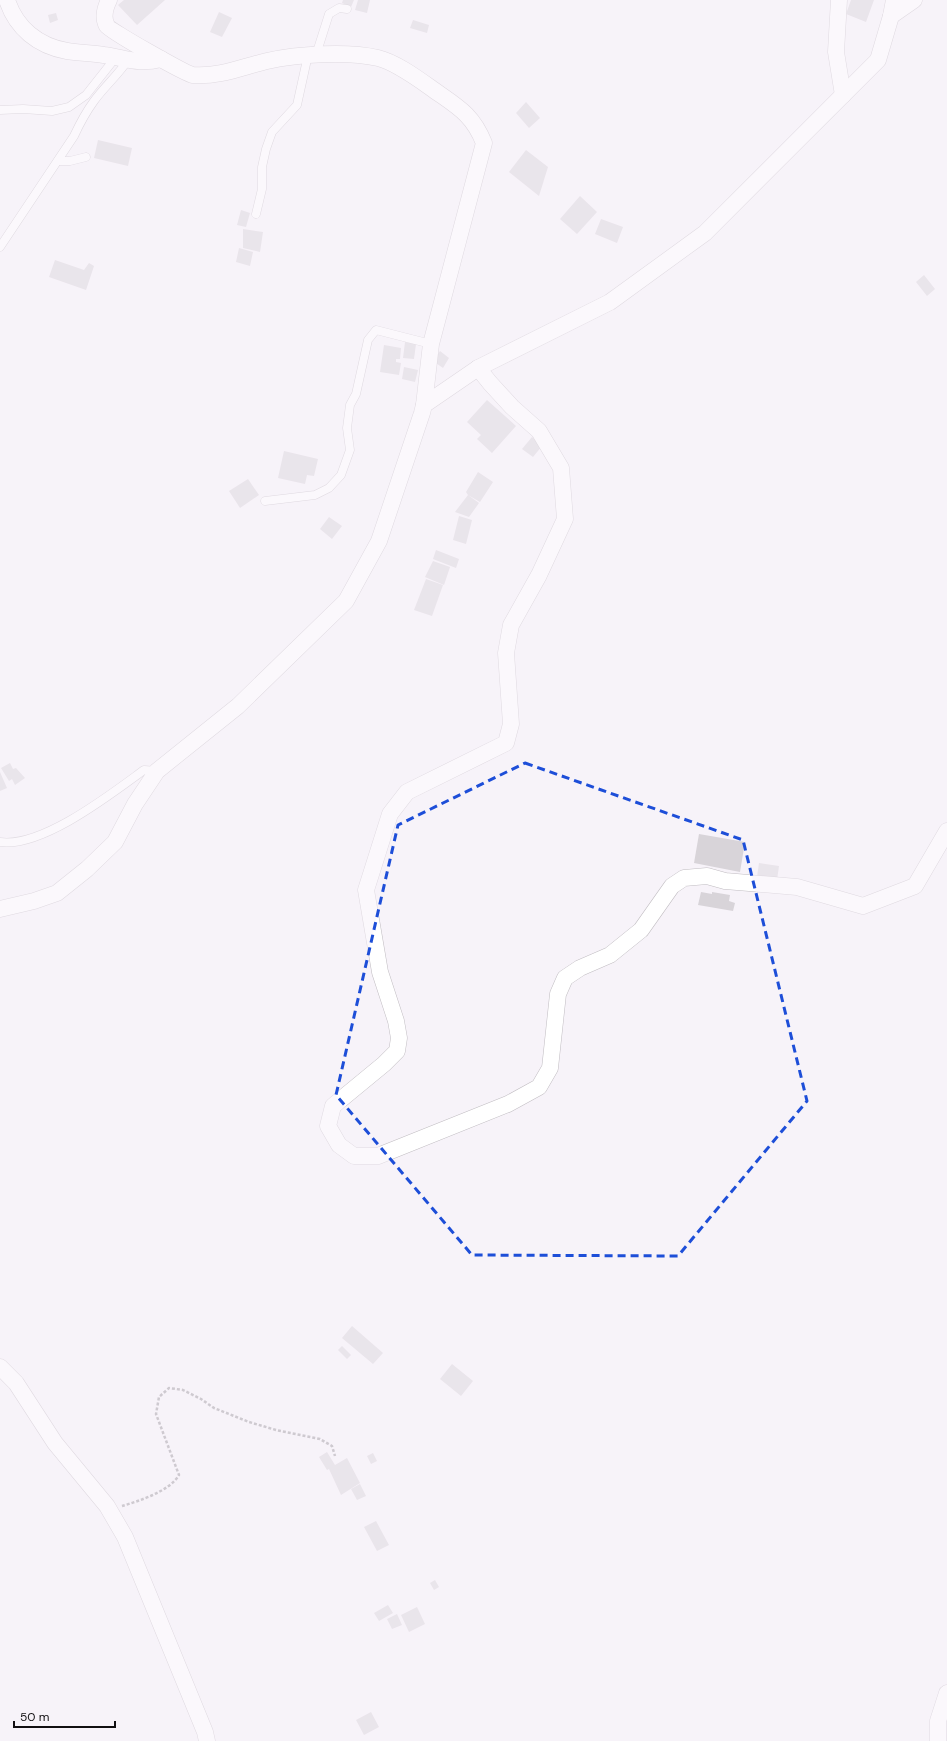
<svg xmlns="http://www.w3.org/2000/svg" width="947" height="1741" viewBox="0 0 947 1741" font-family="'DM Sans',sans-serif">
<style>
.building{fill:#d8d4d9}
.lines{fill:none;stroke-linecap:round;stroke-linejoin:round}
.service-casing{stroke:#c1bdc2;stroke-width:9}
.minor-casing{stroke:#c1bdc2;stroke-width:17}
.path{stroke:#9c999e;stroke-width:2.5;stroke-dasharray:3 2;stroke-linecap:butt}
.service{stroke:#fff;stroke-width:8}
.minor{stroke:#fff;stroke-width:16}
.marked{fill:none;stroke:#1d4ed8;stroke-width:3;stroke-dasharray:8 5;stroke-linejoin:round}
</style>
<rect width="100%" height="100%" fill="#f7f3f9"/>
<g class="building">
<path d="M124,0h41l-28,25 -19,-20z"/>
<path d="M343,0h11l-3,7 -9,-4z"/>
<path d="M358,0h12l-3,13 -12,-3z"/>
<path d="M851,0h23l-8,22 -20,-8z"/>
<path d="M219,12l13,6 -10,19 -12,-5z"/>
<path d="M56,13l2,7 -8,3 -2,-8z"/>
<path d="M413,20l16,5 -2,8 -17,-5z"/>
<path d="M526,102l14,16 -11,10 -13,-15z"/>
<path d="M98,140l34,8 -4,18 -34,-8z"/>
<path d="M526,150l22,17 -9,29 -30,-24z"/>
<path d="M580,196l17,16 -20,22 -17,-15z"/>
<path d="M241,210l9,3 -4,14 -9,-2z"/>
<path d="M601,219l22,8 -6,16 -22,-9z"/>
<path d="M243,229l20,3 -3,20 -17,-4z"/>
<path d="M239,248l14,4 -3,14 -14,-4z"/>
<path d="M55,260l29,10 5,-7 5,3 -8,24 -37,-13z"/>
<path d="M924,275l11,14 -8,7 -11,-14z"/>
<path d="M405,342l11,2 -2,15 -11,-1z"/>
<path d="M384,345l17,3 -1,11h-4v3l5,1 -2,12 -19,-3z"/>
<path d="M440,351l9,7 -6,10 -10,-7z"/>
<path d="M404,367l14,3 -3,12 -13,-3z"/>
<path d="M487,400l29,26 -24,27 -15,-14 4,-4 -14,-13z"/>
<path d="M532,437l10,9 -9,11 -11,-8z"/>
<path d="M284,451l34,8 -4,17 -7,-1 -2,9 -27,-6z"/>
<path d="M478,472l15,10 -13,20 -12,-7 11,8 -10,14 -14,-5 13,-17 -2,-3z"/>
<path d="M248,479l11,16 -19,13 -11,-17z"/>
<path d="M459,516l13,4 -6,24 -13,-4z"/>
<path d="M329,517l13,9 -10,13 -12,-10z"/>
<path d="M436,550l23,9 -3,9 -23,-9z"/>
<path d="M433,561l17,6 -6,18 -19,-8z"/>
<path d="M426,579l17,6 -11,31 -18,-6z"/>
<path d="M10,763l3,6 3,-1 9,10 -10,7 -3,-6 -3,2 -8,-13z"/>
<path d="M0,772l7,16 -7,3z"/>
<path d="M699,834l46,8 -5,30 -46,-9z"/>
<path d="M759,863l20,3 -2,14 -20,-3z"/>
<path d="M701,892l11,2v-2l18,3 -1,6 6,2 -2,8 -35,-6z"/>
<path d="M352,1326l31,27 -10,11 -31,-26z"/>
<path d="M342,1346l9,9 -4,4 -9,-9z"/>
<path d="M452,1364l21,17 -12,15 -21,-17z"/>
<path d="M327,1452l8,13 12,-7 13,25 -19,12 -12,-26 -2,1 -8,-13z"/>
<path d="M373,1453l4,8 -6,3 -4,-8z"/>
<path d="M360,1484l6,12 -9,4 -6,-11z"/>
<path d="M376,1521l13,24 -12,6 -13,-24z"/>
<path d="M435,1580l4,7 -5,3 -4,-7z"/>
<path d="M388,1605l5,8 -14,8 -5,-8z"/>
<path d="M417,1607l8,17 -16,8 -8,-17z"/>
<path d="M397,1614l5,11 -10,4 -5,-10z"/>
<path d="M371,1712l8,15 -15,8 -8,-15z"/>
</g>
<g class="lines">
<defs>
<g id="service">
<path d="M316,55l13,-41 10,-6 8,1"/>
<path d="M0,110l23,-1 29,2 17,-4 17,-12 30,-38"/>
<path d="M58,161h12l16,-4"/>
<path d="M256,214l6,-25v-22l4,-18 6,-17 25,-27 11,-50"/>
<path d="M0,247l74,-111c6,-13 12,-24 20,-35 11,-15 24,-26 34,-41"/>
<path d="M265,501l50,-6 14,-7 12,-13 9,-25 -3,-22 3,-23 6,-11 12,-54 8,-10 55,14"/>
<path d="M0,842c42,6 111,-48 144,-72l13,1"/>
</g>
<g id="minor">
<path d="M7,0c9,28 31,46 60,51 12,2 25,2 37,4 22,3 34,10 57,4"/>
<path d="M109,0c-4,8 -7,17 -2,26 3,5 79,48 86,49 26,2 49,-8 74,-14 31,-7 81,-10 111,-3 17,4 39,20 53,30 25,18 41,25 53,55l-53,201 -7,61"/>
<path d="M839,0l-3,52 7,43"/>
<path d="M891,16l23,-16"/>
<path d="M478,368l12,15 22,24 27,24 22,37 4,51 -26,56 -28,50 -5,28 5,71 -5,19 -99,49 -17,22 -24,76 14,82 16,49 3,17 -2,13 -13,13 -51,42 -5,20 11,19 15,11h24l130,-52 31,-17 11,-19 8,-74 7,-16 15,-10 30,-13 31,-25 31,-44 12,-8 23,-2 18,5 72,6 66,19 52,-20 32,-55"/>
<path d="M0,909l34,-8 23,-8 30,-24 28,-27 20,-38 22,-33 81,-65 108,-105 33,-60 43,-128 2,-8 54,-37 132,-66 95,-69 173,-173 13,-44 3,-16"/>
<path d="M0,1367l16,16 39,60 52,63 18,31 80,195 2,9"/>
<path d="M938,1741v-20l9,-28"/>
</g>
</defs>
<use href="#service" class="service-casing"/>
<use href="#minor" class="minor-casing"/>
<path class="path" d="M122,1506c17,-5 48,-15 57,-31l-23,-61 3,-17 10,-9 14,2 18,9 13,9 35,14 27,8 44,9 12,7 3,10"/>
<use href="#service" class="service"/>
<use href="#minor" class="minor"/>
</g>
<path d="M0 0H947V1741H0ZM525,763l218,77 64,261 -129,155 -206,-1 -136,-160 62,-270z" fill="#f7f3f9" fill-opacity=".55" fill-rule="evenodd"/>
<path class="marked" d="M525,763l218,77 64,261 -129,155 -206,-1 -136,-160 62,-270z"/>
<path d="M14 1721v6h101v-6" fill="none" stroke="#110f11" stroke-width="2"/>
<text x="20" y="1721" font-size="12" fill="#110f11" stroke="#f7f3f9" stroke-width="3" paint-order="stroke">50 m</text>
</svg>
